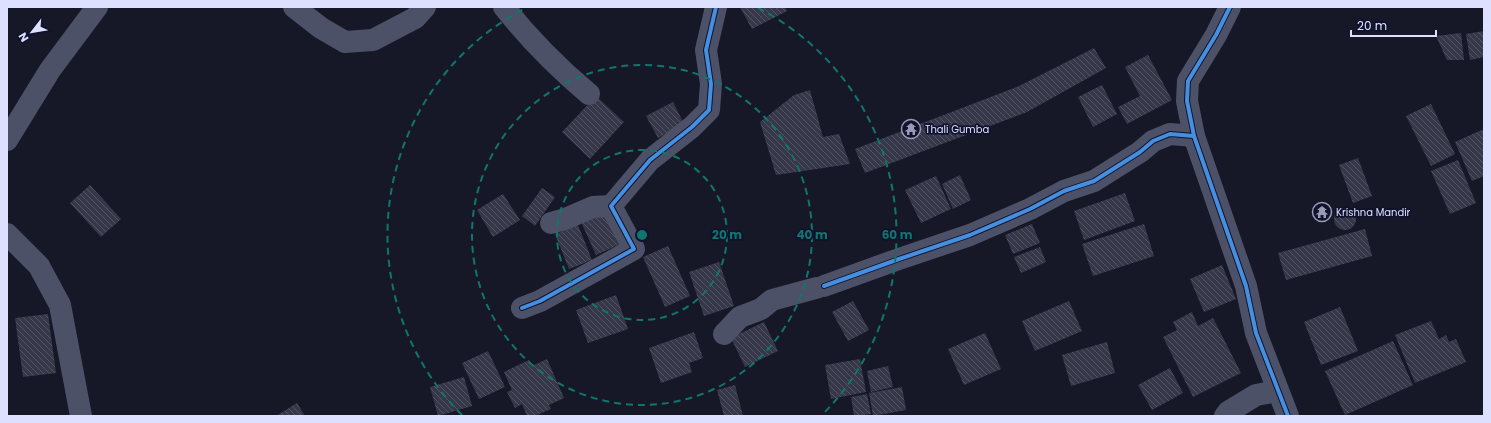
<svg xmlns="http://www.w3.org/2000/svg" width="1491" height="423" viewBox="0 0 1491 423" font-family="Poppins,sans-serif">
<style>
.building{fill:url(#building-back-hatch)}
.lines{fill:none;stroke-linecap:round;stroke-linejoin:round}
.street{stroke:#4c5168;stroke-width:22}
.cycleway-casing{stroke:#10122e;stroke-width:6}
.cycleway{stroke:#468fdf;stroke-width:4}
.ring{fill:none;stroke:#0f766e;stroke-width:2;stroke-dasharray:7 5}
.labels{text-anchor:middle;stroke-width:3.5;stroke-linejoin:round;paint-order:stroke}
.poi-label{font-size:10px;fill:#dde1ff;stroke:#10122e;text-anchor:start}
.centre{fill:#0f766e;stroke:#10122e;stroke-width:2}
.ring-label{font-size:12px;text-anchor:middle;font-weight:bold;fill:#0f766e;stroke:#10122e;stroke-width:3.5;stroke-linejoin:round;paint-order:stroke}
</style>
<defs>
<pattern id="building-back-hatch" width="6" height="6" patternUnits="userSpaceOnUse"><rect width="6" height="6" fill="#363748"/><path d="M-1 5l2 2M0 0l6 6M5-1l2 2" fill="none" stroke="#535463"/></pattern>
</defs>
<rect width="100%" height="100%" fill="#171827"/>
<g class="building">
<path d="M740,7h45l2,4 -35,18z"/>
<path d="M1484,31v26l-14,3 -4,-26z"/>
<path d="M1461,33l3,27h-17l-11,-24z"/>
<path d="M1094,48l12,20 -79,44 -162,61 -10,-24 164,-63z"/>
<path d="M1148,55l24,45 -45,24 -9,-17 22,-11 -15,-29z"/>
<path d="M1102,85l15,29 -24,13 -15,-30z"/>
<path d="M810,90l13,47 16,-3 11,30 -74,11 -16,-53 34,-27z"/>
<path d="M596,96l28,26 -34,37 -28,-27z"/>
<path d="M673,102l11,22 -26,14 -12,-22z"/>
<path d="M1431,104l24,50 -24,12 -25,-50z"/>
<path d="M1484,129v47l-12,5 -17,-39z"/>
<path d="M1358,158l14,38 -19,7 -14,-38z"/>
<path d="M1458,160l18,43 -26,11 -19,-43z"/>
<path d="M960,175l11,25 -18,9 -11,-25z"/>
<path d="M936,176l15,33 -30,14 -16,-33z"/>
<path d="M90,185l31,34 -20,18 -31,-34z"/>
<path d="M542,188l13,9 -20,29 -13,-10z"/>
<path d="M1125,193l10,28 -51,19 -10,-29z"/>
<path d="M503,194l17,26 -27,17 -16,-27z"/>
<circle cx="1345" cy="219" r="11"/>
<path d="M608,210l15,33 -27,12 -15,-33z"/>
<path d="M1032,224l8,19 -27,11 -8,-19z"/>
<path d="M1144,224l10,32 -61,20 -11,-32z"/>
<path d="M578,225l14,35 -23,9 -14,-35z"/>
<path d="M1365,229l7,27 -86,24 -8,-27z"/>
<path d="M668,246l22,50 -25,11 -22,-50z"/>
<path d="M1040,247l6,15 -25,11 -7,-16z"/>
<path d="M719,262l15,44 -30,10 -15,-44z"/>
<path d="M1222,265l14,34 -32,13 -14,-33z"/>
<path d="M616,295l12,34 -40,14 -12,-33z"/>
<path d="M853,301l16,29 -21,11 -16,-29z"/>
<path d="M1069,301l13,30 -47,20 -13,-30z"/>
<path d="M1340,307l18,44 -37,14 -17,-43z"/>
<path d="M1192,312l6,14 15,-8 28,55 -48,24 -30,-60 14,-7 -4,-8z"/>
<path d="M48,314l8,59 -33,4 -8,-59z"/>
<path d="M1431,321l8,18 7,-4 3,7 7,-3 10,23 -51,21 -20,-48z"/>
<path d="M764,322l14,29 -33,16 -14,-29z"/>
<path d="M694,332l9,26 -14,5 3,9 -31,11 -12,-35z"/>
<path d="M985,333l16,36 -37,16 -16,-36z"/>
<path d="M1393,341l20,44 -68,30 -20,-44z"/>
<path d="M1107,342l8,31 -44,13 -9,-31z"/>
<path d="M488,351l17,36 -26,12 -17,-36z"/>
<path d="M547,359l17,39 -15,7 2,4 -16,7h-8l-5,-12 -7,4 -8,-16 5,-2 -8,-18 25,-12 3,6z"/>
<path d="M860,359l6,33 -35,7 -6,-34z"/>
<path d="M888,366l5,21 -22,5 -4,-21z"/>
<path d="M1170,368l13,25 -31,17 -14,-25z"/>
<path d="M464,377l8,29 -34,10 -8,-29z"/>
<path d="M735,385l8,31h-19l-7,-26z"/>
<path d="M902,387l4,23 -33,6 -4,-23z"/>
<path d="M867,394l4,20 -17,2 -3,-19z"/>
<path d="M297,403l8,13h-29z"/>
</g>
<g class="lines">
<g class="street">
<path d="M294,7l27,21 24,14 28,-2 42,-22 10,-11"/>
<path d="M504,7c26,33 53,60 85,87"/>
<path d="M1230,7l-14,28 -28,46 -1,20 7,35 52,150 10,47 32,83"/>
<path d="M7,140l43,-70 47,-63"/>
<path d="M551,223l14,-4 28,-12 18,-1"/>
<path d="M7,234l32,32 21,39 21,111"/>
<path d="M824,286l75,-27 71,-24 60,-26 34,-18 30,-10 46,-29 13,-11 17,-7 24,2"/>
<path d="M522,308l18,-7 94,-52 -23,-43 39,-46 42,-33 17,-17 2,-26 -5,-34 10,-43"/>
<path d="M724,334l16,-17 21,-8 11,-9 44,-12"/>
<path d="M1225,416l3,-4 28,-17 21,-4"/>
</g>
<defs>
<g id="cycleway">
<path d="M1230,7l-14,28 -28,46 -1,20 7,35 52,150 10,47 32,83"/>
<path d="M824,286l75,-27 71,-24 60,-26 34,-18 30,-10 46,-29 13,-11 17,-7 24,2"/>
<path d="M522,308l18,-7 94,-52 -23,-43 39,-46 42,-33 17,-17 2,-26 -5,-34 10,-43"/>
</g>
</defs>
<use href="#cycleway" class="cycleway-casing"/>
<use href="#cycleway" class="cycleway"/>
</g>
<g class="ring">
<circle cx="642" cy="235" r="85"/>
<circle cx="642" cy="235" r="170"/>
<path d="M462 415A255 255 0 0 1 526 8M758 8A255 255 0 0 1 822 415"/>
</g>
<defs>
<symbol id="temple-ring" viewBox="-11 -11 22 22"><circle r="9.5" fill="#10122e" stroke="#989bb3" stroke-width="1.5"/><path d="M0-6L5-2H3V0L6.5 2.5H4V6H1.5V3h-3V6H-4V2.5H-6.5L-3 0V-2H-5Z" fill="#989bb3"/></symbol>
</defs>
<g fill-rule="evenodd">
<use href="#temple-ring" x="900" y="118" width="22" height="22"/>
<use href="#temple-ring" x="1311" y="201" width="22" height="22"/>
</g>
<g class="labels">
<g class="poi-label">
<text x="925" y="133">Thali Gumba</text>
<text x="1336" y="216">Krishna Mandir</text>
</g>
</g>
<circle cx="642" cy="235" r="6" class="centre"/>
<g class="ring-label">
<text x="727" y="239">20 m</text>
<text x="812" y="239">40 m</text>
<text x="897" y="239">60 m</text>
</g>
<rect width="1491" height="423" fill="none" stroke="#dde1ff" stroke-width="16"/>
<g transform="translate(32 32) rotate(239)" stroke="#10122e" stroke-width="3" paint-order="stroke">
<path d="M0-3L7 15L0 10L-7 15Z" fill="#dde1ff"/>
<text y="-6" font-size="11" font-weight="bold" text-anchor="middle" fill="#dde1ff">N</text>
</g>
<path d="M1351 30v6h85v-6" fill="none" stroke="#dde1ff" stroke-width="2"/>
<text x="1357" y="30" font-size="12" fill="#dde1ff" stroke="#10122e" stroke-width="3" paint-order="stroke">20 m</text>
</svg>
